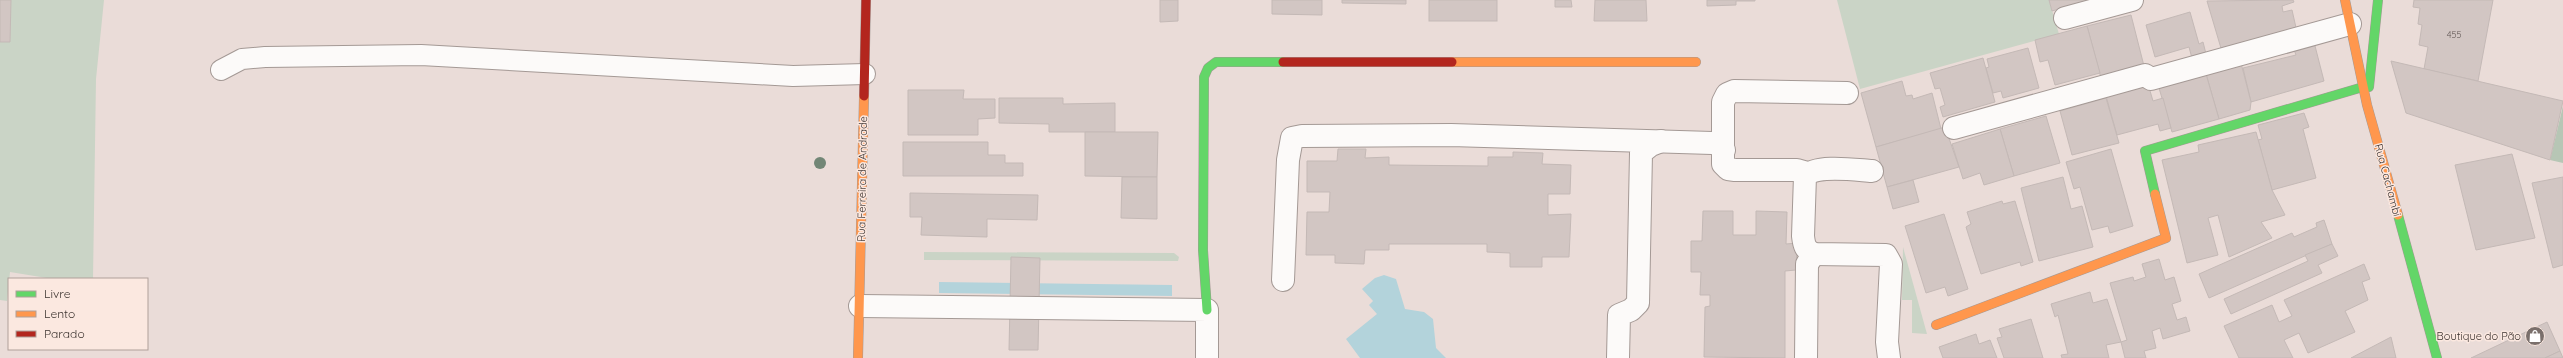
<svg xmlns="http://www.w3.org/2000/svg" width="2563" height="358" viewBox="0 0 2563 358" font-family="Quicksand,sans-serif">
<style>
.green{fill:#cad4c6}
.forest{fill:#b7c6b5}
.water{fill:#b3d3db}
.building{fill:#d2c6c3;stroke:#c4b9b6}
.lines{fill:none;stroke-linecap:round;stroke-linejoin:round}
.lane-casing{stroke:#a49995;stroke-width:22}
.street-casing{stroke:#a49995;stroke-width:24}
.fast-casing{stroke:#a49995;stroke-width:10}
.slow-casing{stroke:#a49995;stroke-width:10}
.jam-casing{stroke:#a49995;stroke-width:10}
.lane{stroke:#fcfaf9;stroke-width:20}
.street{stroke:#fcfaf9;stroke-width:22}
.fast{stroke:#63d668;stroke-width:9}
.slow{stroke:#ff974d;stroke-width:9}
.jam{stroke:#b3261e;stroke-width:9}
.tree{fill:#728676}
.labels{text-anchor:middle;stroke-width:3;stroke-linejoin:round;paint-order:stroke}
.number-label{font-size:9px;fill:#635956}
.street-label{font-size:11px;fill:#3d3430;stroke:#fbe8e0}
.poi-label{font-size:11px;fill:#3d3430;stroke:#fbe8e0;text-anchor:end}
</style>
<rect width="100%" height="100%" fill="#eadcd8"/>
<g class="green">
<path d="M0,0h104l-8,79 -3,200h-40l-43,-7 -3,29 -7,-1z"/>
<path d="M1837,0h212l10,34 -199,55z"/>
<path d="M1903,247l24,87 -15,-1v-33h-10z"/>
<path d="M924,252l250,1 5,4 -1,4 -254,-1z"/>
</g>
<path class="forest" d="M2563,106v57l-13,-3z"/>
<g class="water">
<path d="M1384,275l12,4 9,30 19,3 9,7 3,29 10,10h-86l-14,-19 31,-25 -8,-9 4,-4 -11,-12 13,-11z"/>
<path d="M939,282l233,3v11l-233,-3z"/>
</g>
<g class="building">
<path d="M0,0h11l-1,42h-10z"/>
<path d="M1160,0h18v21l-18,1z"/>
<path d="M1272,0h50v15l-50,-1z"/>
<path d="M1342,0h64v4l-64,-1z"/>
<rect x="1429" y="0" width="68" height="21"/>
<path d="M1555,0h16l1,7h-17z"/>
<path d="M1595,0h51l1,21h-53z"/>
<path d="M1707,0h48v1h-19v4l-29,1z"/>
<path d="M2049,0h41l-38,11z"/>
<path d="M2293,0l1,2 -12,4 1,6 9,-2 5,22 -74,23 -16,-54z"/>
<path d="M2414,0h79l-15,81 -54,-12 4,-22 -9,-2 3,-20 -4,-1 2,-16 -7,-1z"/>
<path d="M2190,12l9,32 4,-2 4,16 -14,4 -4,-15 -34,10 -9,-32z"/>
<path d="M2131,15l13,51 -43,12 -14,-52z"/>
<path d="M2087,26l13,47 -45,12 -7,-25 -8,2 -5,-22z"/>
<path d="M2314,42l10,39 -73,21 -8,-34 53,-13 -3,-8z"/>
<path d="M2028,48l11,40 -36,10 -2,-7 -8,2 -7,-25 3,-1 -2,-8z"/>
<path d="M1983,58l12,44 -52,15 -3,-10 5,-2 -5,-17 -5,1 -5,-16z"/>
<path d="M2391,61l172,40 -13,59 -144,-47z"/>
<path d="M2241,63l10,39 -1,8 -31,9 -13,-45z"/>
<path d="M2206,74l13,45 -47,13 -13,-44z"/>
<path d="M1902,81l4,15 6,-1 1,4 19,-6 9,36 -65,18 -15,-54z"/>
<path d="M2148,84l5,17 10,-3 8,30 -11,3 -2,-7 -41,11 -11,-39z"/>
<path d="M908,90h56l-1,9h32v19l-17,1v16h-70z"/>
<path d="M999,98h64v6l52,-1v29h-66v-8l-50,-1z"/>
<path d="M2106,98l13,45 -47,12 -12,-44z"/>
<path d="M2304,113l5,14 -6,2 13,49 -44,12 -14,-50 4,-1 -4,-14z"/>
<path d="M2046,116l14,47 -46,13 -14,-47z"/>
<path d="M1945,127l14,40 -72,20 -11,-40z"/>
<path d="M2000,129l14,47 -30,9 -4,-12 -17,6 -11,-35z"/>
<path d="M1085,132h73l-1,45 -72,-1z"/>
<path d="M2256,132l16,58 13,25 -24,7 11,16 -43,19 -11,-42 -10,3 10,37 -31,8 -25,-103 37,-8 -1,-7z"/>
<path d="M903,142h85v13h17v8h18v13h-120z"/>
<path d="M1338,149h28l-1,9 24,-1v8l99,1v-9h25v-5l30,1 -1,11 29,1 -1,29h-22v21l23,-1 -2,43h-27v10h-32v-14l-23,-1v-8h-98v6h-24l-1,14 -29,-1v-8h-29l1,-43h22l1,-20h-23v-31h30z"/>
<path d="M2111,149l22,77 -23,7 -2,-7 -16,4 -12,-43 -6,2 -8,-27z"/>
<path d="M2512,154l23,84 -59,12 -21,-85z"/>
<path d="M1122,177h35v42l-36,-1z"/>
<path d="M2063,177l8,32 11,-3 11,41 -54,14 -18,-73z"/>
<path d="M2563,177v88l-10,3 -21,-85z"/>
<path d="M1913,180l6,22 -26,7 -6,-22z"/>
<path d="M910,193l128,2 -1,25 -50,-1v18l-66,-2 1,-18h-12z"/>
<path d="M2002,201l1,3 12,-3 18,61 -12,4 -1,-4 -39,12 -15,-47 5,-3 -4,-12z"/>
<path d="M1703,211h30v24h23v-24l31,1 -1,32 11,-1 -1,27 -11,1v87l-81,-1 1,-50 5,-1v-11h-10l1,-23h-10v-31h11z"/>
<path d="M1944,214l24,75 -20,7 -3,-9 -19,6 -21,-67z"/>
<path d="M2324,220l8,24 -123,54 -10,-24 93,-41 2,4 23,-10 -1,-4z"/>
<path d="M2332,244l6,12 -20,9 4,8 -91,41 -7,-15 84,-38 -3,-6z"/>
<path d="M1011,257l29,1 -2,92h-29z"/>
<path d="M2159,259l6,21 9,-3 7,24 -9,3 5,16 9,-3 4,14 -27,8 -3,-11 -8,3 4,17 -12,3 2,7h-21l-4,-16 6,-2 -17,-57 23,-6 1,4 12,-4 -4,-13z"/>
<path d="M2364,264l6,15 -8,3 6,18 -23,11 10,21 -47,21 -9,-20 -15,7 9,18h-54l-15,-32 48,-21 7,17 13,-6 -8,-16z"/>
<path d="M2090,292l3,11 14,-4 14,43 -15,3 3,13h-47l-1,-3 7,-1 -10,-39 -3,2 -4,-13z"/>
<path d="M2031,319l12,39h-39l-7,-20 5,-1 -3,-8z"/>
<path d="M2547,322l13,29 -15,7h-74z"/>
<path d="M1976,334l3,10 11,-4 7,18h-54l-4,-11z"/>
<path d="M2391,337l5,21h-45z"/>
<path d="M2560,351l3,7h-18z"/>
</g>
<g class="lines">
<defs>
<path id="lane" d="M221,70l21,-11 23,-2 156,-2 372,21 72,-2"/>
<g id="street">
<path d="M2065,18l67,-18"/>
<path d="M1954,128l191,-53 6,4 199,-55"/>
<path d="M1872,171c-16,-1 -55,-7 -67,5l-2,60c1,9 2,14 11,18l72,1 5,9 -4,78 2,16"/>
<path d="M1805,176l-1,-4 -7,-2h-62l-7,-1 -5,-5v-62l4,-8 7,-3 113,2"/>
<path d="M1283,280l5,-120 4,-22 10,-2 149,-1 261,8 9,1 3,6"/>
<path d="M860,306l347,4v48"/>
<path d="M1618,358l1,-43 12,-5 7,-7 3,-150 10,-8 10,-4"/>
<path d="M1806,358l1,-94 7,-10"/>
</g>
<g id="fast">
<path d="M2369,87l9,-87"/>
<path d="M2155,194l-10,-43 218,-64"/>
<path d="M2398,215l39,143"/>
<path d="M1207,310l-4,-60 1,-173 4,-9 8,-6h67"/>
</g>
<g id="slow">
<path d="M2345,0l22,105 31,110"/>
<path d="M1452,62h244"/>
<path d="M1936,325l230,-87 -11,-44"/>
<path d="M858,358l6,-262"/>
</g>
<g id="jam">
<path d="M1283,62h169"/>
<path d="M864,96l2,-96"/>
</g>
</defs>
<use href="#lane" class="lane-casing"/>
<use href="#street" class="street-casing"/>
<use href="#fast" class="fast-casing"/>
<use href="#slow" class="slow-casing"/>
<use href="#jam" class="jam-casing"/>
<use href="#lane" class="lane"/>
<use href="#street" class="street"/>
<use href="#fast" class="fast"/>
<use href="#slow" class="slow"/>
<use href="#jam" class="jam"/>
</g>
<circle class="tree" cx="820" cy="163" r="6"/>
<defs>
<symbol id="shop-disc" viewBox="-11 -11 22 22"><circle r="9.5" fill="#7a6f6b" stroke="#fbe8e0"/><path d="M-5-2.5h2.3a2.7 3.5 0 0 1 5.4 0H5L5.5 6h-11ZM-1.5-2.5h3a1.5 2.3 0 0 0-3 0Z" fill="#fff"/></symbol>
</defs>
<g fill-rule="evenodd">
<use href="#shop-disc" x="2524" y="325" width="22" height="22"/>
</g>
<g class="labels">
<g class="number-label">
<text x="2454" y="38">455</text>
</g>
<g class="street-label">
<text transform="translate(862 179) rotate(-89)" y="4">Rua Ferreira de Andrade</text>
<text transform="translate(2388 180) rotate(75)" y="4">Rua Cachambi</text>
</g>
<g class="poi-label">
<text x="2521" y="340">Boutique do Pão</text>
</g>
</g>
<rect x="8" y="278" width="140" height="72" fill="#fbe8e0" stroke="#afa09a"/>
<rect x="16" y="291" width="20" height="6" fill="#63d668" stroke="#afa09a"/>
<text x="44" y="298" font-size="12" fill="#3d3430">Livre</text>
<rect x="16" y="311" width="20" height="6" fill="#ff974d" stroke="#afa09a"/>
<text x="44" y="318" font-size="12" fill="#3d3430">Lento</text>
<rect x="16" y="331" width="20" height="6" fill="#b3261e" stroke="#afa09a"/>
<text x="44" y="338" font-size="12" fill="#3d3430">Parado</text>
</svg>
